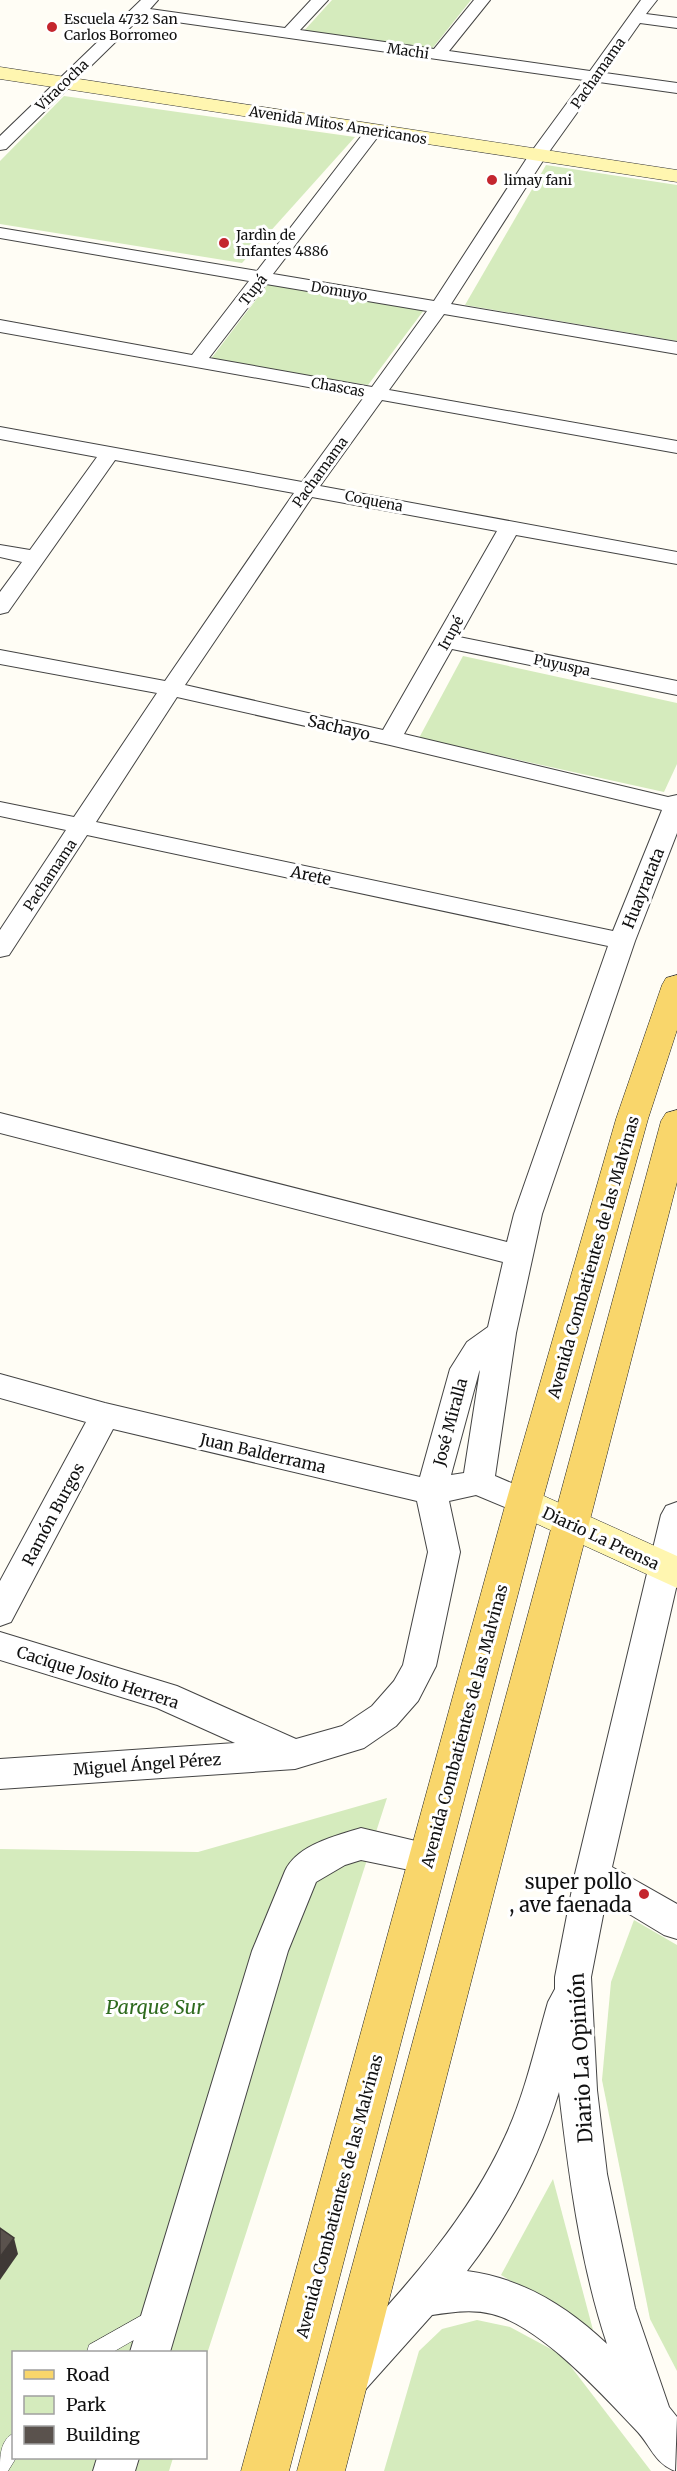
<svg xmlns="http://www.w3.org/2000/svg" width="677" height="2471" viewBox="0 0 677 2471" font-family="Merriweather,serif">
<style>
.green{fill:#d5ebbd}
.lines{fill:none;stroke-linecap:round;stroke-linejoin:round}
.lane-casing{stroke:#444;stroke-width:1}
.street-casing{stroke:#444;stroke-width:2}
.secondary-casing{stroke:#333;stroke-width:1}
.primary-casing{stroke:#222;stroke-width:1}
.lane{fill:#fff;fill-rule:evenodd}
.street{fill:#fff;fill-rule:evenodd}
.secondary{fill:#fff6b0;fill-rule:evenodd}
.primary{fill:#f9d66b;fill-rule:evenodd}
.shaded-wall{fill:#3f3936}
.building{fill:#5a524d;stroke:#3f3936;stroke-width:1.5}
.poi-dot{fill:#c4262e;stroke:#fff;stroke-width:2}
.labels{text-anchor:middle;stroke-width:6;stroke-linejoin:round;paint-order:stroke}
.far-poi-label{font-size:14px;fill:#111;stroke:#fff;text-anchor:start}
.far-street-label{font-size:14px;fill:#111;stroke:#fff}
.street-label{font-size:16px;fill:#111;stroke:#fff}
.near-poi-label{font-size:20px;fill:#111;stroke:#fff;text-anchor:end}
.near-park-label{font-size:20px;font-style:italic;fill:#2f6b1f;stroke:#fff}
.near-street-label{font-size:20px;fill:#111;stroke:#fff}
</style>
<rect width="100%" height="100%" fill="#fffdf5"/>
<g class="green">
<path d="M332,0h139l-40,50 -129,-17z"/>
<path d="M64,96l291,41 -113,126 -242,-39v-63z"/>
<path d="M546,165l131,20v156l-212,-36z"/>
<path d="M268,284l156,26 -56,75 -158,-25z"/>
<path d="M463,656l214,47v61l-13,28 -245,-54z"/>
<path d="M387,1798l-181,559v-5h-192v106h159l-4,13h-169v-622l198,3z"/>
<path d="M634,1920l43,25v426l-27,-52 -48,-239 9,-98z"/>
<path d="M553,2179l40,151 -92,-55z"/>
<path d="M477,2320l33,7 52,28 89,116h-267l35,-120 23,-22z"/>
</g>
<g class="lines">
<defs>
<g id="lane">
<path d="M153,2309l7,2 2,7 -2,7 -47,27h-26l2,-7z"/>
<path d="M14,2433v25h2l-8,13h-8c0,-15 0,-31 14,-38z"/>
</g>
<g id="street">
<path d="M141,0h17l-8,9 135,19 26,-28h17l-28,30 134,19 40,-49h16l-41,51 141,20 51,-71h16l-11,14 31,4v10l-37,-5 -35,50 72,10v10l-78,-11 -53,74 -95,148 226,38v12l-233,-40 -55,76 288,51v12l-295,-53 -62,86 357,66v12l-161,-29 -57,102 218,44v14l-225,-46 -48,85 264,63 9,-2v38l-42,108 -93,273 -26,119 -21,143 40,17 5,9 -5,9 -11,4 -48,-20 -27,6 11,51 -24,114 -18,35 -22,25 -32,22 -69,21 -295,20v-30l235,-16 -78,-35 -157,-48v-28l177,54 119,53 46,-13 30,-20 22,-25 9,-16 25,-113 -11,-51 -304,-72 -102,193 -11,4v-45l86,-159 -86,-24v-24l105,29 315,74 30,-108 17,-27 21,-15 15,-65 -503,-129v-20l507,129 7,-28 94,-268 -521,-111 -78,120 -9,2v-27l66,-100 -66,-14v-14l74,15 83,-124 -157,-29v-14l165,31 129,-188 -179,-33 -107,152 -8,2v-22l22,-30 -22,-5v-12l30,5 67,-93 -97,-18v-12l302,55 62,-85 -364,-65v-12l192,35 57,-74 -249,-43v-10l257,43 112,-145 6,-1 8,5 -110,144 161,27 95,-146 55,-75 -443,-63 -135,132 -6,1v-14zM266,284l161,27 -55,76 -163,-29zM312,497l185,34 -114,199 -198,-45zM177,697l213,48 272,65 -49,121 -517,-109zM480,1370l-16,103 -13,2 28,-103z"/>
<path d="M677,1502v82l-65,283 65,37v35l-13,-4 -58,-35 -15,77 6,113 10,84 28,134 34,99 8,10 -2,54c-22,-9 -24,-26 -40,-42 -34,-36 -95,-103 -143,-115 -20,-5 -39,-2 -60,1l-68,76 -14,6 -14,-6 -6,-14 6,-14c63,-69 130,-140 169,-226 20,-43 30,-90 43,-135l7,-13v-12l20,-103 86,-359 5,-9zM559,2092c10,84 21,171 48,252 -39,-37 -85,-66 -140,-73 42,-54 72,-114 92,-179z"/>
<path d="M361,1828l80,19 6,11 -6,11 -12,5 -68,-14 -16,5 -29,17 -28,69 -118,401h-40l122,-401 33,-80c12,-26 50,-35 76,-43z"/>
<path d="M97,2458h42l-4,13h-42z"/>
</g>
<g id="secondary">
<path d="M0,67l677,103v12l-677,-103z"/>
<path d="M524,1487l153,69v32l-166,-76 -5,-10 5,-10z"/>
</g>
<g id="primary">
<path d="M677,975v55l-29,89 -106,383 -253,969h-48l265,-969 110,-383 46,-134 4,-7z"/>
<path d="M677,1110v72l-332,1289h-48l364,-1350 5,-8z"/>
</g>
</defs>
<use href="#lane" class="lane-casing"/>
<use href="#street" class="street-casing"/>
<use href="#secondary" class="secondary-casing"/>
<use href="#primary" class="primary-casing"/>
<use href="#lane" class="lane"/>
<use href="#street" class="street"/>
<use href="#secondary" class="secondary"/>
<use href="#primary" class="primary"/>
</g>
<path class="shaded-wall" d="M14,2238l4,16 -18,26v-23z"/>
<path class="building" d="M0,2228l14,10 -14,19z"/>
<g class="poi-dot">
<circle cx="52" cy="27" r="6"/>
<circle cx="492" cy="180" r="6"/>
<circle cx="224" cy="243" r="6"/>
<circle cx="644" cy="1894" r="6"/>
</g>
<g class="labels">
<g class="far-poi-label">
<text x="64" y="24">Escuela 4732 San<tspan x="64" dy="16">Carlos Borromeo</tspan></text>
<text x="504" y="185">limay fani</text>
<text x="236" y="240">Jardìn de<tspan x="236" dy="16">Infantes 4886</tspan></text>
</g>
<g class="far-street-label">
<text transform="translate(408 51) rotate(8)" y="5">Machi</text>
<text transform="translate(598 73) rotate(-55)" y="5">Pachamama</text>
<text transform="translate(62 85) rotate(-44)" y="5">Viracocha</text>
<text transform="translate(338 125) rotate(9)" y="5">Avenida Mitos Americanos</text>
<text transform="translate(253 290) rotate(-52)" y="5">Tupá</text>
<text transform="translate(339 291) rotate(10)" y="5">Domuyo</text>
<text transform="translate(338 387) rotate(10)" y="5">Chascas</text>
<text transform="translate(320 472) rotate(-54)" y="5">Pachamama</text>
<text transform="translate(374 501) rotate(11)" y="5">Coquena</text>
<text transform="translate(451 633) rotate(-61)" y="5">Irupé</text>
<text transform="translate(562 665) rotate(12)" y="5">Puyuspa</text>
<text transform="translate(50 875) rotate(-56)" y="5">Pachamama</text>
</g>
<g class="street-label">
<text transform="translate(339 727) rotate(13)" y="6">Sachayo</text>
<text transform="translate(311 875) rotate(12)" y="6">Arete</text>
<text transform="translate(643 888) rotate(-68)" y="6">Huayratata</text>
<text transform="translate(593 1257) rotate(-74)" y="6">Avenida Combatientes de las Malvinas</text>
<text transform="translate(450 1422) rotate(-75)" y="6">José Miralla</text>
<text transform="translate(263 1453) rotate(13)" y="6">Juan Balderrama</text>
<text transform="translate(53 1514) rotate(-62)" y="6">Ramón Burgos</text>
<text transform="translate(601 1538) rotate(25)" y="6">Diario La Prensa</text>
<text transform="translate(98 1677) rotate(18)" y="6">Cacique Josito Herrera</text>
<text transform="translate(464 1726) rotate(-75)" y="6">Avenida Combatientes de las Malvinas</text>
<text transform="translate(147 1764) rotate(-4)" y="6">Miguel Ángel Pérez</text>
<text transform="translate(339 2196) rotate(-75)" y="6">Avenida Combatientes de las Malvinas</text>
</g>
<g class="near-poi-label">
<text x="632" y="1889">super pollo<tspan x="632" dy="23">, ave faenada</tspan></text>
</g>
<g class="near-park-label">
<text x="155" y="2014">Parque Sur</text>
</g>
<g class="near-street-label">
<text transform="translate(581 2058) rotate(-93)" y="7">Diario La Opinión</text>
</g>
</g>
<rect x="12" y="2351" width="195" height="108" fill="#ffffff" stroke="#a0a0a0" stroke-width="1.5"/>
<rect x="24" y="2370" width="30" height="9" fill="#f9d66b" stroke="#a0a0a0" stroke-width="1.5"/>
<text x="66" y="2381" font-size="18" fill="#111111">Road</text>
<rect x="24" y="2396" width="30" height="18" fill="#d5ebbd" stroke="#a0a0a0" stroke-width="1.5"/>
<text x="66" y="2411" font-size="18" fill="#111111">Park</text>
<rect x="24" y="2426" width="30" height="18" fill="#5a524d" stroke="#a0a0a0" stroke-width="1.5"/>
<text x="66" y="2441" font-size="18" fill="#111111">Building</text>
</svg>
